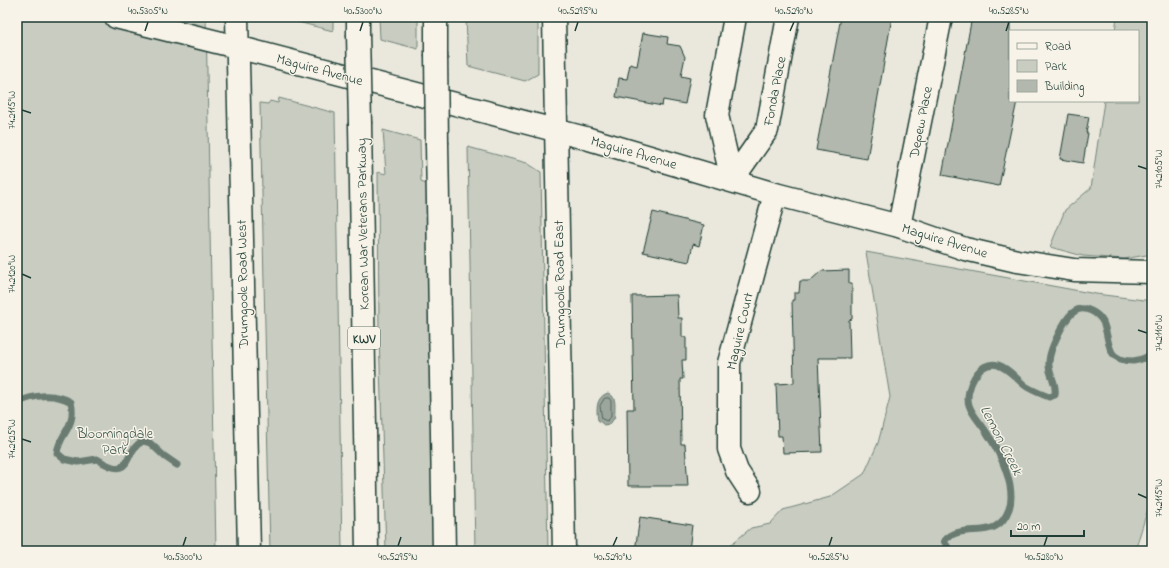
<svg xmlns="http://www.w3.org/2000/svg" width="1169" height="568" viewBox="0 0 1169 568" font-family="'Indie Flower',sans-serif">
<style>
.green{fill:#c8ccc1;stroke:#74847a}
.water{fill:#9ca69c;stroke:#6a7c72}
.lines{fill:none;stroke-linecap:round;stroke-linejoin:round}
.shore{stroke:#51675e;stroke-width:1}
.stream{stroke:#6a7c72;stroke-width:7}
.building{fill:#b2b8ae;stroke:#1f3d34}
.minor-casing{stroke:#1f3d34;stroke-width:25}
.tertiary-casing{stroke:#1f3d34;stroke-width:25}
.secondary-casing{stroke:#1f3d34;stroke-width:25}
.motorway-casing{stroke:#1f3d34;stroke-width:25}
.minor{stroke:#f7f3e8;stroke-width:22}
.tertiary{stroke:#f7f3e8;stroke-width:22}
.secondary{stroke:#f7f3e8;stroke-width:22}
.motorway{stroke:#f7f3e8;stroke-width:22}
.motorway-bridge-casing{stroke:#1f3d34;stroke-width:25;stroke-linecap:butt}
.motorway-bridge{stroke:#f7f3e8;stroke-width:22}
.ticks{fill:none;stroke:#1f3d34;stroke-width:1.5}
.labels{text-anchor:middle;stroke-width:3;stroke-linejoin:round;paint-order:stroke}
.shield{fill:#f7f3e8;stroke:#60746a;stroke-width:1}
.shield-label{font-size:13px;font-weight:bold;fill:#1f3d34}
.street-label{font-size:14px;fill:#1f3d34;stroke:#f7f3e8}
.park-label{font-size:14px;fill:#415a50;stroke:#f7f3e8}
.water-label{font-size:15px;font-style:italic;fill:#445c53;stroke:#f7f3e8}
.neatline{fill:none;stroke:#1f3d34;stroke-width:1.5}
.ticks-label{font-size:10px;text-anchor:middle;fill:#1f3d34}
</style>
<rect width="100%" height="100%" fill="#eae8dd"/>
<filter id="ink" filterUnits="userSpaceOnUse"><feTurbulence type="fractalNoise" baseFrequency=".025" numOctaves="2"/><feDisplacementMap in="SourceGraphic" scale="8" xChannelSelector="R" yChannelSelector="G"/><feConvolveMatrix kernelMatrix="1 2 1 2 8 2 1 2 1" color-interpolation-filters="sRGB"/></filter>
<g filter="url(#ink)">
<g class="green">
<path d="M17,17h189l10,534h-199z"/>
<path d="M278,17h55v14z"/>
<path d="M379,17h39v32l-38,-10z"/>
<path d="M466,17h72v57l-13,7 -57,-15z"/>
<path d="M1117,17h35v237l-28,5 -41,-3 -33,-9 15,-37 26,-22 13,-87h34v-70h-23z"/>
<path d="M279,98l56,15 7,438h-72l-10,-448 8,1 2,-3 8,2z"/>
<path d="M383,130l37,10 1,42 8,3v147l5,219h-48l-7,-215 -1,-164 8,2z"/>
<path d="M468,147l59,16 14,9 7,379h-73z"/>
<path d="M866,252l230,42 56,7v194l-17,56h-412l28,-23 19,-4 13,-14 47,-13 34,-23 14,-31 12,-46z"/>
</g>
<path class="water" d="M608,393c10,4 6,15 7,24l-5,7 -6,1 -6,-5c-2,-11 -2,-23 10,-27z"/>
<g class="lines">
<path class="shore" d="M605,398h4l2,3v16l-4,4 -5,-2 -2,-13z"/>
<g class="stream">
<path d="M17,403c16,-9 39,-10 54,-1 6,25 -12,32 -14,51l7,6 14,3 19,-3c37,24 25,-8 46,-18l7,2 14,13 13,9"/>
<path d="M950,551l-6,-10c20,-22 52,4 65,-32 8,-22 -10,-58 -22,-76 -6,-10 -15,-18 -18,-28 -5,-15 10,-46 29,-40 11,3 19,15 29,22 7,4 14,7 22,10l6,-2c2,-12 -5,-18 -6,-29 -1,-12 6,-25 11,-35 4,-7 7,-15 15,-20 10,-6 23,2 28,11 8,19 1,39 30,39 7,-1 14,-3 19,-8"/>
</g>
</g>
<g class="building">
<path d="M841,17h51l-25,142 -51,-9z"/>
<path d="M972,17h38v84h7l-18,85 -57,-11z"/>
<path d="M643,33l25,4 -1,7 13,2 5,11 -4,19 9,2 -5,26 -22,-4 -1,6 -46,-9 3,-19 8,1 3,-15 7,2z"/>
<path d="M1068,114l21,3 -3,16h2l-5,30 -23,-4z"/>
<path d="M653,212l51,13 -5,21 -6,-2 -4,18 -46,-10z"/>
<path d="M849,270v14h3v35l-3,1 1,38h-32l4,94 -39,1 -1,-17h-4l-2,-52 18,-1 -2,-83h2v-7h5l1,-12h10l11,-10z"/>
<path d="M677,295l1,23h4v19h4v23h-4l1,19h-3l1,65h4l3,42h-60l-1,-77h7l-2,-113z"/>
<path d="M640,517l52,8 -3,26h-54z"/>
</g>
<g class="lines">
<defs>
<g id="minor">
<path d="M116,17l121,30"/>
<path d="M732,180l35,-50 21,-113"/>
<path d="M732,180l-15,-65 18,-98"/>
<path d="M899,226l42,-209"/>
<path d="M750,491l-13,-20 -8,-22v-86l46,-169"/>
</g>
<path id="tertiary" d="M237,47l352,92 186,55 124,32 66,23 52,12 57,9 78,2"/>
<g id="secondary">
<path d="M237,17l12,534"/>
<path d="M554,17l10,534"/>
</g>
<g id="motorway">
<path d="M358,17v17"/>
<path d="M436,17v37"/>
<path d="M360,124l7,427"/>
<path d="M437,144l7,407"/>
</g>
</defs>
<use href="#minor" class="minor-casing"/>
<use href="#tertiary" class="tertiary-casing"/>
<use href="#secondary" class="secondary-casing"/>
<use href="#motorway" class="motorway-casing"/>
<use href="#minor" class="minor"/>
<use href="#tertiary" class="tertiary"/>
<use href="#secondary" class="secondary"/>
<use href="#motorway" class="motorway"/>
<defs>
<g id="motorway-bridge">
<path d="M358,34l2,90"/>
<path d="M436,54l1,90"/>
</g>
</defs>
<use href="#motorway-bridge" class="motorway-bridge-casing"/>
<use href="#motorway-bridge" class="motorway-bridge"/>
</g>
</g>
<path class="ticks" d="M145,31l3,-9M360,31l3,-9M575,31l3,-9M790,31l4,-9M1006,31l3,-9M22,110l9,3M1138,166l9,3M22,274l9,4M1138,330l9,3M22,439l9,3M1138,494l9,4M183,546l3,-9M398,546l3,-9M613,546l4,-9M829,546l3,-9M1044,546l3,-9"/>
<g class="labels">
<rect class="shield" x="348" y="327" width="32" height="22" rx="3"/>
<g class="shield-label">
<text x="364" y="343">KWV</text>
</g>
<g class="street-label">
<text transform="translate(320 69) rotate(15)" y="5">Maguire Avenue</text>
<text transform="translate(774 91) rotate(-79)" y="5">Fonda Place</text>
<text transform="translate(920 122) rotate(-79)" y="5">Depew Place</text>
<text transform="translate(634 152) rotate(16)" y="5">Maguire Avenue</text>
<text transform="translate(362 224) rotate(-91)" y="5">Korean War Veterans Parkway</text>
<text transform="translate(945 240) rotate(17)" y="5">Maguire Avenue</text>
<text transform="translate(242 284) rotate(-91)" y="5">Drumgoole Road West</text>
<text transform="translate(559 284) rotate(-91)" y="5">Drumgoole Road East</text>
<text transform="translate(739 331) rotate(-77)" y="5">Maguire Court</text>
</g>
<g class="park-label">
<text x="115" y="438">Bloomingdale<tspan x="115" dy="16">Park</tspan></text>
</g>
<g class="water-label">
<text transform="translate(1002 440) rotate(63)" y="5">Lemon Creek</text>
</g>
</g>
<rect width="1169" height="568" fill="none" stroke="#f7f3e8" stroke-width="44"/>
<rect x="1009" y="30" width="130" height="72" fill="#f7f3e8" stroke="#a1aaa0"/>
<rect x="1017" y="43" width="20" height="6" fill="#f7f3e8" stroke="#a1aaa0"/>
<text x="1045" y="50" font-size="12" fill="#1f3d34">Road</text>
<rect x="1017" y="60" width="20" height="12" fill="#c8ccc1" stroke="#a1aaa0"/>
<text x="1045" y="70" font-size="12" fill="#1f3d34">Park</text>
<rect x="1017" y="80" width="20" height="12" fill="#b2b8ae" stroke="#a1aaa0"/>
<text x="1045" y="90" font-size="12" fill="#1f3d34">Building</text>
<path d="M1011 530v6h73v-6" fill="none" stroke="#1f3d34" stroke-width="2"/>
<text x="1017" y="530" font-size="12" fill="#1f3d34" stroke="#f7f3e8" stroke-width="3" paint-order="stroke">20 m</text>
<rect x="22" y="22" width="1125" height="524" class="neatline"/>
<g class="ticks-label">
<text x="148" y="14">40.5305°N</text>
<text x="363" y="14">40.5300°N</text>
<text x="578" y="14">40.5295°N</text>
<text x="794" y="14">40.5290°N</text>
<text x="1009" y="14">40.5285°N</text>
<text transform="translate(11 110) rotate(-90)" y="4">74.2115°W</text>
<text transform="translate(1158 169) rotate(-90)" y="4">74.2105°W</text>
<text transform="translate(11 274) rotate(-90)" y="4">74.2120°W</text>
<text transform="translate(1158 333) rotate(-90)" y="4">74.2110°W</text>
<text transform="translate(11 439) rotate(-90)" y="4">74.2125°W</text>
<text transform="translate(1158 498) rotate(-90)" y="4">74.2115°W</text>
<text x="183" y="560">40.5300°N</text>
<text x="398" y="560">40.5295°N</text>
<text x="613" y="560">40.5290°N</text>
<text x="829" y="560">40.5285°N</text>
<text x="1044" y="560">40.5280°N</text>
</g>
</svg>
